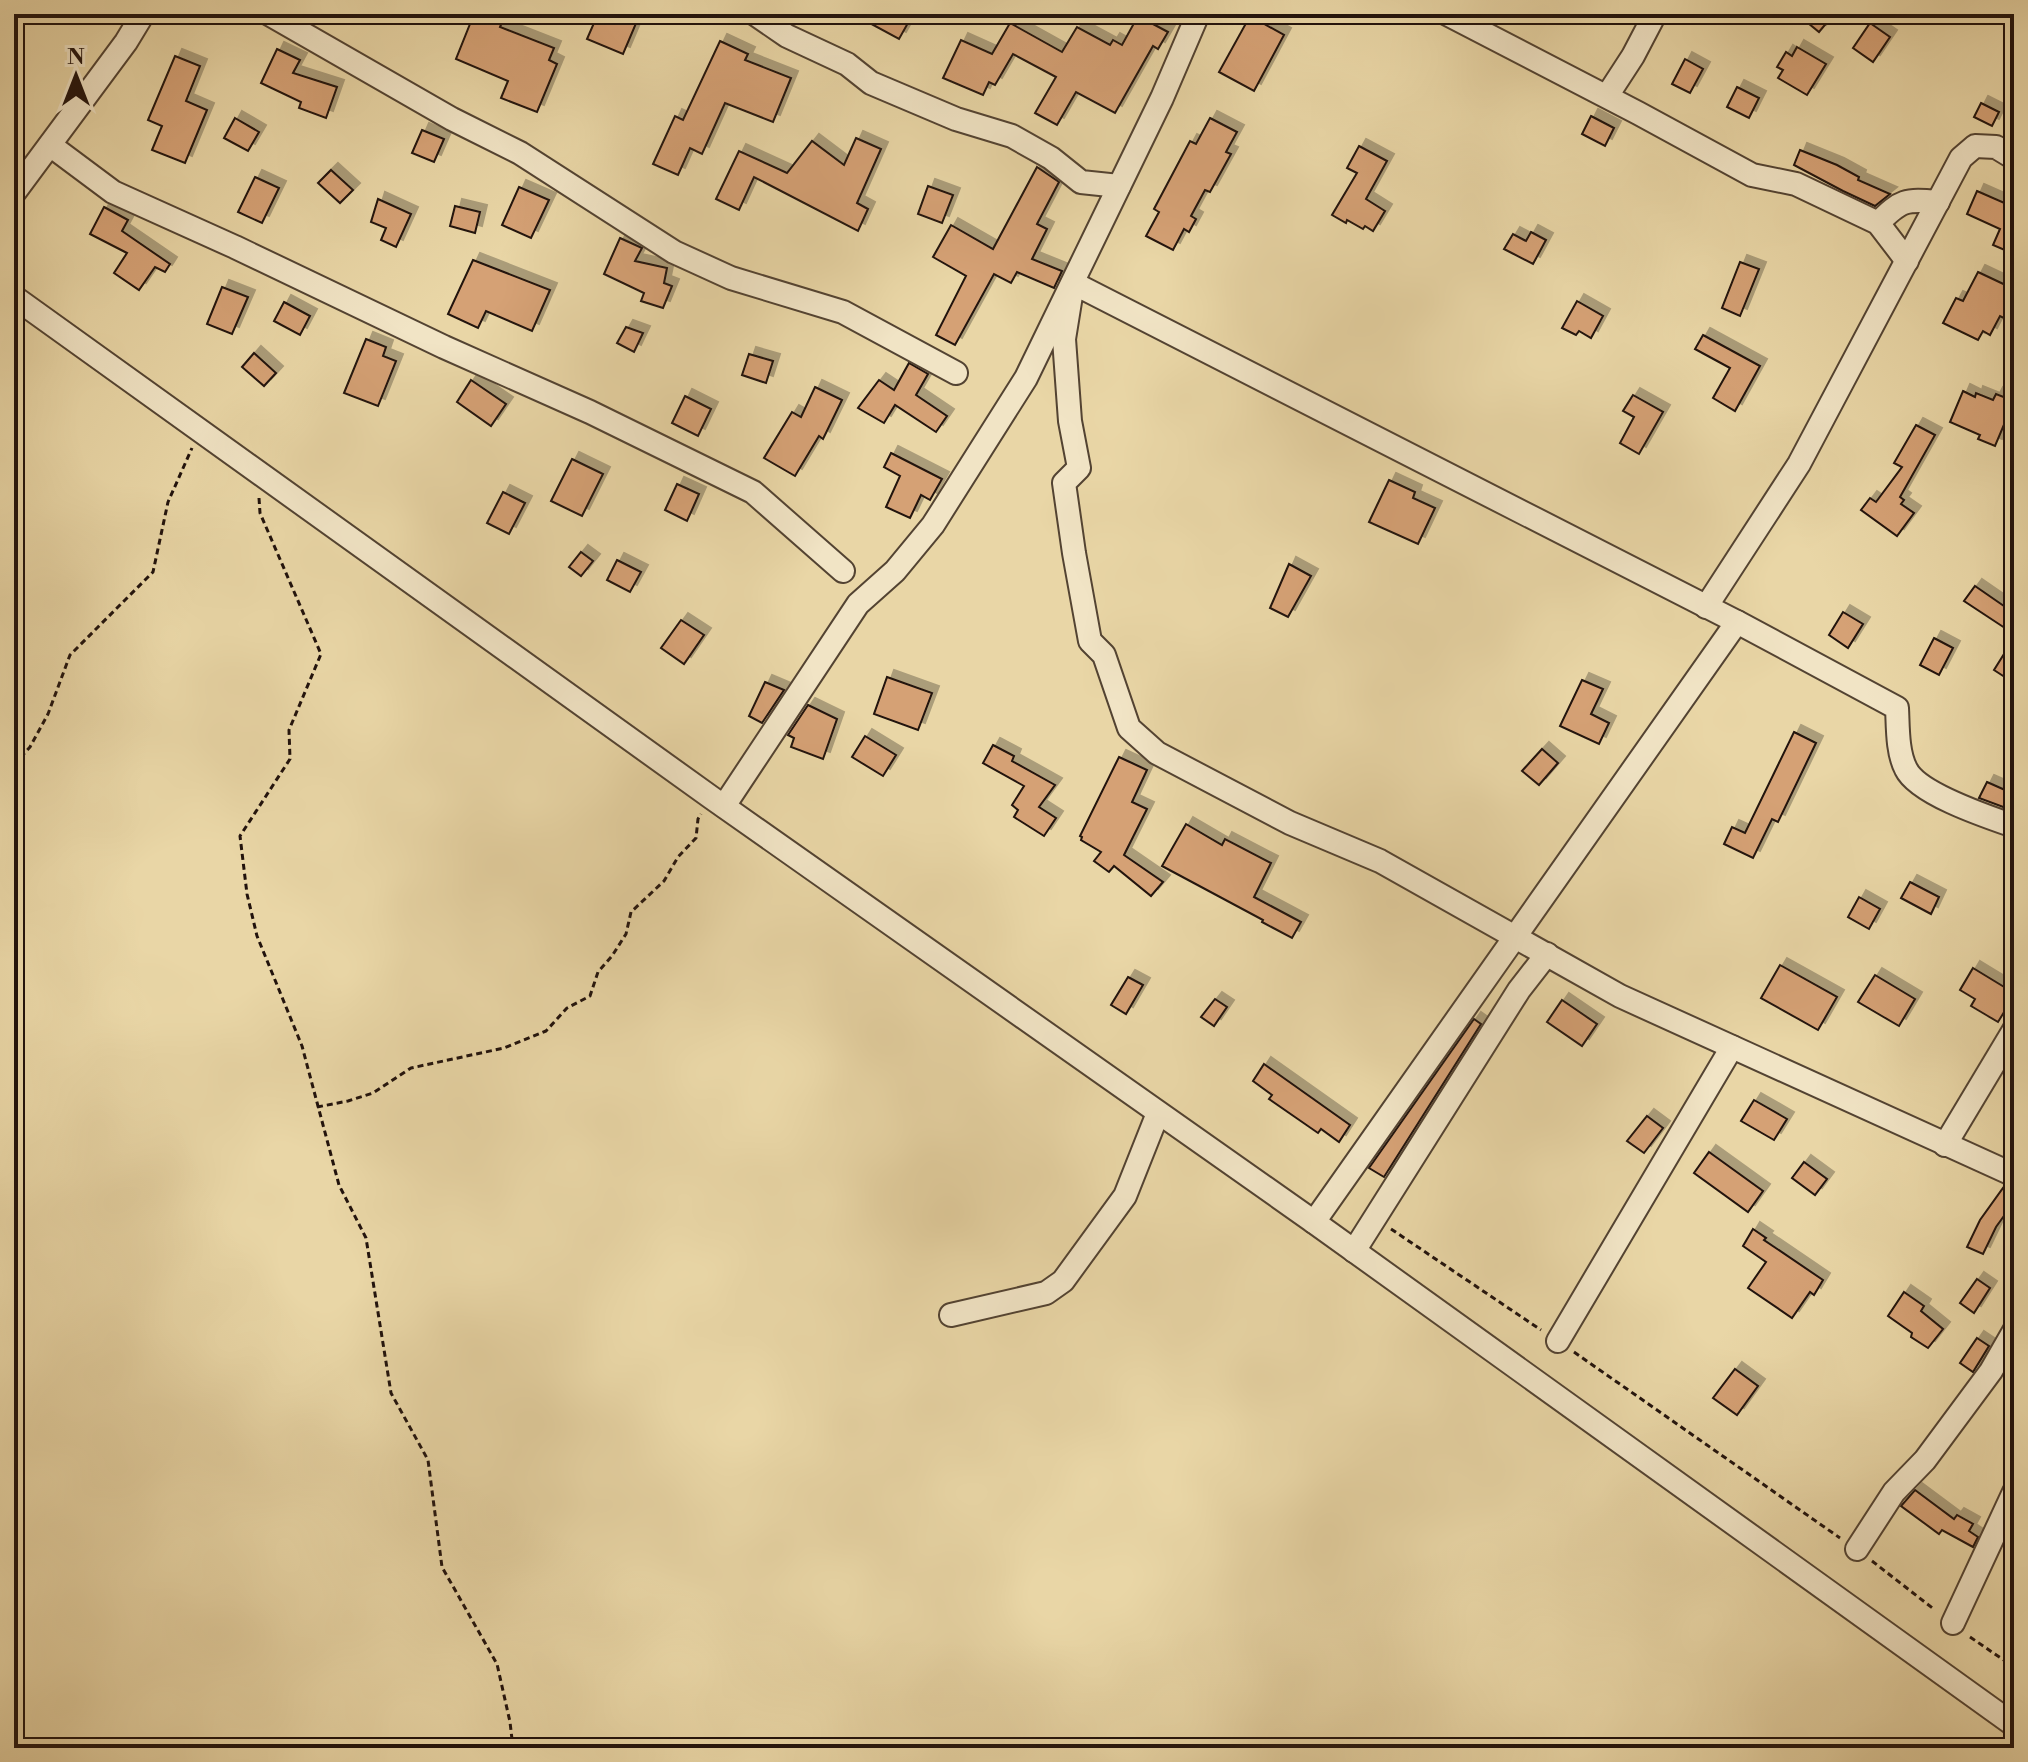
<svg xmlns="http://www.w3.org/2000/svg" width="2028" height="1762" viewBox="0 0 2028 1762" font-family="'Libre Bodoni',serif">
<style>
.building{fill:#d5a175;stroke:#21120c;stroke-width:2;filter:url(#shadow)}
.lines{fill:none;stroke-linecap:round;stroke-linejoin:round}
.street-casing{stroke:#534332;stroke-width:26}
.path{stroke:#21120c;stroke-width:3;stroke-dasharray:6 4;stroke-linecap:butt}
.street{stroke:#f1e4c5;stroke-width:22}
</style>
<defs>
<filter id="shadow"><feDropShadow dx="7" dy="-7" stdDeviation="0" flood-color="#0004"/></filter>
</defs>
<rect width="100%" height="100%" fill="#e9d6a6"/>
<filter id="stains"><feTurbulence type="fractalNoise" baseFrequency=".0025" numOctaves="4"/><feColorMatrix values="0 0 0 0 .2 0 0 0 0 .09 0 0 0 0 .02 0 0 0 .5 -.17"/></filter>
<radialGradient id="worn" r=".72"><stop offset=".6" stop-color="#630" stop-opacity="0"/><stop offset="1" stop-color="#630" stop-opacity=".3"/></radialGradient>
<g class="building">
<path d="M474,14h14l15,6 -3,7 54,21 -5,12 8,4 -20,48 -36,-14 7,-17 -52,-22z"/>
<path d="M612,14h28l-17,40 -36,-15 10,-23 12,5z"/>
<path d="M853,14h60l-14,25z"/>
<path d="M1797,14h37l-15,18z"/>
<path d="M1138,16l30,16 -10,17 -5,-3 -38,67 -39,-21 -19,33 -22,-12 21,-36 -43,-23 -18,31 -6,-3 -6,13 -40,-17 18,-38 31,14 18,-31 52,29 15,-25 33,18 3,-5 9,5z"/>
<path d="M1250,16l34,19 -30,56 -35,-19z"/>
<path d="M1870,23l20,14 -17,25 -20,-14z"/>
<path d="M720,41l28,13 -3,6 46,18 -18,44 -48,-19 -23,51 -12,-6 -12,27 -25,-11 22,-48 8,4z"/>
<path d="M1797,47l29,17 -19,31 -29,-17 5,-8 -6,-3 9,-15 6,4z"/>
<path d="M277,49l23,11 -7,13 44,14 -11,31 -27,-10 2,-6 -40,-19z"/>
<path d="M175,56l25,10 -14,35 21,9 -22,53 -33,-13 10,-24 -14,-6z"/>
<path d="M1685,59l18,10 -13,24 -18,-9z"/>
<path d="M1737,87l22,11 -10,20 -22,-11z"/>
<path d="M1981,103l18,9 -7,14 -18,-9z"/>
<path d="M1591,116l23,12 -9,18 -23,-12z"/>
<path d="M235,118l24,14 -11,19 -24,-13z"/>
<path d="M1210,118l27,14 -11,20 5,2 -21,38 -5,-2 -14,26 5,3 -7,13 -5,-3 -11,21 -27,-14 13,-24 -5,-3 36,-68 6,3z"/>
<path d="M422,130l22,9 -10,23 -22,-9z"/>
<path d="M856,138l25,11 -24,54 11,6 -10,22 -104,-54 -15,33 -23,-11 23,-48 48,22 25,-32 32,24z"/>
<path d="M1359,146l28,15 -21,38 19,12 -12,20 -8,-5 -2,3 -16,-9 -1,3 -14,-8 25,-42 -10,-5z"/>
<path d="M1800,150l37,15 22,12 -1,3 32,14 -15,12 -32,-15 -49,-26z"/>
<path d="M1037,167l22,15 -22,42 10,5 -15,30 30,12 -8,17 -37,-16 -6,11 -17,-9 -39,71 -19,-10 30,-59 -33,-19 18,-32 42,24z"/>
<path d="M331,170l22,20 -13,13 -22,-20z"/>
<path d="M255,177l24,11 -17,35 -24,-11z"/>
<path d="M928,186l25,9 -11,28 -24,-9z"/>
<path d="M519,187l30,13 -18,38 -29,-13z"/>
<path d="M1977,191l34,15 3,-8v56l-21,-9 7,-16 -33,-15z"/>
<path d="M378,199l33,15 -15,33 -15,-7 5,-12 -15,-6z"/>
<path d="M455,206l25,6 -5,21 -25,-7z"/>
<path d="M104,207l24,13 -6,11 48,33 -5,8 -10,-5 -16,23 -25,-17 13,-20 -37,-19z"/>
<path d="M1531,232l15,8 -13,24 -29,-15 9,-15 13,7z"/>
<path d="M620,238l22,10 -7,13 32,7 -3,15 8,3 -9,22 -22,-7 3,-8 -40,-19z"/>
<path d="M473,260l77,30 -18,41 -46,-20 -8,17 -30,-14z"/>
<path d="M1740,262l19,7 -19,47 -18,-8z"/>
<path d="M1978,272l36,17v34l-14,-7 -10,19 -7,-4 -5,9 -35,-17 13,-25 7,3z"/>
<path d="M222,287l26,10 -16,37 -25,-10z"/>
<path d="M1577,301l26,15 -12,22 -12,-7 -3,4 -14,-7z"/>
<path d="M284,302l26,14 -10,19 -26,-14z"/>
<path d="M626,327l17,6 -9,19 -17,-9z"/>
<path d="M1703,335l57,31 -25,45 -22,-13 17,-30 -35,-19z"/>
<path d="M366,339l20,8 -3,9 13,5 -18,45 -34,-13z"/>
<path d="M254,353l22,20 -12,13 -22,-19z"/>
<path d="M749,354l24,7 -7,22 -24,-8z"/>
<path d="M909,363l19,11 -12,21 31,21 -11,16 -41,-27 -11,18 -26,-15 21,-28 15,10z"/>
<path d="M471,380l35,24 -15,22 -34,-24z"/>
<path d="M815,387l27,13 -19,39 -4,-3 -24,40 -31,-18 28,-46 9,5z"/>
<path d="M1963,391l12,6 1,-4 17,7 3,-6 18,7 -19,45 -17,-7 2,-4 -30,-13z"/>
<path d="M1633,395l30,17 -24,42 -19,-11 14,-26 -11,-6z"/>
<path d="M685,396l26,13 -13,27 -26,-13z"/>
<path d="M1916,425l19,10 -35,62 4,3 -3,4 13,9 -17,23 -36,-26 9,-12 6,4 26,-35 -8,-4z"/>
<path d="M891,453l51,26 -12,21 -9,-5 -11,23 -24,-11 14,-31 -16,-9z"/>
<path d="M572,459l31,15 -21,42 -31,-15z"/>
<path d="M1389,480l26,12 -2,6 22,10 -17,36 -49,-22z"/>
<path d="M677,484l22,10 -12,27 -22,-11z"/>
<path d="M503,492l22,11 -16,31 -22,-11z"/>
<path d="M581,552l12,9 -12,15 -12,-9z"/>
<path d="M617,560l24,12 -11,20 -23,-12z"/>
<path d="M1289,564l22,12 -23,41 -18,-9z"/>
<path d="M1975,586l39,27v21l-50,-33z"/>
<path d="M1843,612l20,12 -15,24 -19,-13z"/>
<path d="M681,620l23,15 -20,29 -23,-16z"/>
<path d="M1934,638l19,10 -14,27 -19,-10z"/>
<path d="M2014,638v45l-20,-13z"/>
<path d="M887,677l45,16 -14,37 -44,-16z"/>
<path d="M1582,680l21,9 -12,25 18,9 -10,21 -39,-18z"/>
<path d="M765,682l19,8 -22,33 -13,-7z"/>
<path d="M808,705l29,14 -14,40 -32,-12 3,-9 -6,-3z"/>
<path d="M1794,732l22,11 -38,79 -6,-3 -19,39 -29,-14 8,-17 13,6z"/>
<path d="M865,736l31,19 -13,21 -31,-19z"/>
<path d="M993,745l21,11 -2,5 43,24 -16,22 17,11 -12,18 -30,-19 4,-7 -6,-5 12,-19 -41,-23z"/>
<path d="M1542,749l16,14 -19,22 -17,-14z"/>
<path d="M1119,757l28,13 -15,32 15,7 -23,46 39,27 -12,14 -37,-30 -5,6 -15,-11 7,-9 -20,-12 1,-3 -2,-1z"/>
<path d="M1987,782l27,12v17l-35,-13z"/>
<path d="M1186,824l36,21 3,-6 46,24 -17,34 47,25 -9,16 -30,-16 1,-2 -101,-54z"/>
<path d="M1910,882l29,15 -8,17 -30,-16z"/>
<path d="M1859,897l21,12 -11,20 -21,-12z"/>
<path d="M1780,965l57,32 -19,33 -57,-32z"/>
<path d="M1973,968l41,25v21l-8,-5 -8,13 -27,-16 4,-7 -15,-9z"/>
<path d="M1875,975l40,24 -16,27 -41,-24z"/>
<path d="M1128,977l15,8 -17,29 -15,-9z"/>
<path d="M1215,999l12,8 -13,19 -13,-9z"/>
<path d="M1562,1000l35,24 -15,22 -35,-24z"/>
<path d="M1474,1019l7,5 -97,153 -15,-9z"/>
<path d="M1264,1064l86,61 -11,17 -18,-13 -3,4 -49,-34 3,-4 -19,-14z"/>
<path d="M1754,1100l33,19 -13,21 -33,-19z"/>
<path d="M1647,1116l16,12 -19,25 -17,-12z"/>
<path d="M1709,1152l54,39 -15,21 -54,-39z"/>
<path d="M1804,1162l23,17 -12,16 -23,-17z"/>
<path d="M2003,1188l11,8v6l-18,25 -13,27 -16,-7 13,-27z"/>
<path d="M1753,1229l13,9 -2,2 59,40 -9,15 -4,-3 -18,26 -44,-30 18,-26 -23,-16z"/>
<path d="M1977,1279l13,9 -16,25 -14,-10z"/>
<path d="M1904,1292l20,14 -3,5 22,18 -15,19 -17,-11 1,-4 -24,-17z"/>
<path d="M1977,1338l12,8 -16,26 -13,-9z"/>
<path d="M1735,1369l23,17 -21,29 -24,-17z"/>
<path d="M1915,1490l39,29 3,-4 16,9 -4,7 9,6 -5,10 -31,-17 -3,4 -38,-28z"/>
</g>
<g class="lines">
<defs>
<g id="street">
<path d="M269,14l183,105 68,34 154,99 57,26 112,34 113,61"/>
<path d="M755,14l32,22 60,28 24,19 85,36 56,17 39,22 30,24 38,4"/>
<path d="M1447,14l191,99 114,62 44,9 82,39 29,38"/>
<path d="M1607,96l26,-40 22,-42"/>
<path d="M50,145l63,47 122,55 209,100 146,65 163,80 90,79"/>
<path d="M14,193l112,-151 17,-28"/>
<path d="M1878,223c23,-23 27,-24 60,-21"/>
<path d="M14,297l698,501 602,424 700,503"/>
<path d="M1706,607l93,-143 162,-306 14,-12 21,1 18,11"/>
<path d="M1737,622l160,86c1,18 0,44 9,61 12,25 82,48 108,57"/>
<path d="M724,806l134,-202 37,-33 38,-46 93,-147 136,-280 36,-84"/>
<path d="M1945,1145l69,-115"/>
<path d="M1314,1222l423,-600 -664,-339 -9,56 6,82 9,47 -15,15 10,70 16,88 14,14 25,73 28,25 133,70 90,38 240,135 394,179"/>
<path d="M1354,1251l165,-261 28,-36"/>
<path d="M951,1315l95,-22 17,-12 62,-85 33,-83"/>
<path d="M1558,1341l174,-294"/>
<path d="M1857,1549l37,-57 31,-32 66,-89 23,-40"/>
<path d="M1953,1623l61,-131"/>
</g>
</defs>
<use href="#street" class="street-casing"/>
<g class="path">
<path d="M259,498l1,15 61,141 -32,76 1,29 -50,77 7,58 10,42 45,110 37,139 27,53 25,155 37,67 14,107 55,97 13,58 3,26"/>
<path d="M14,765l16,-18 18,-33 22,-59 83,-83 15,-70 24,-54"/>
<path d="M317,1107l31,-6 25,-8 38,-25 93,-20 42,-17 21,-23 23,-12 8,-24 14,-16 14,-22 5,-22 33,-31 14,-24 18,-19 2,-19 3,-5"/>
<path d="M1391,1229l150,101"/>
<path d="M1574,1352l266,186"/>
<path d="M1872,1561l63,49"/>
<path d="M1970,1637l44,30"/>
</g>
<use href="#street" class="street"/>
</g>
<rect width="2028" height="1762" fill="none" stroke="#e9d6a6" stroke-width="48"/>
<rect x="16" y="16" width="1996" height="1730" fill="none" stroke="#21120c" stroke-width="4"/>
<rect x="24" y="24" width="1980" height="1714" fill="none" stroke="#21120c" stroke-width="2"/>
<g transform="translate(76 76)" stroke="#f1e4c5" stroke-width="6" paint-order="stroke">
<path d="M0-6L14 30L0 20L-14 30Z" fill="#21120c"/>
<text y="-12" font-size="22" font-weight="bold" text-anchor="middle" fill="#21120c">N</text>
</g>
<rect width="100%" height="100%" filter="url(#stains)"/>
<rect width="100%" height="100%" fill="url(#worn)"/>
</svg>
